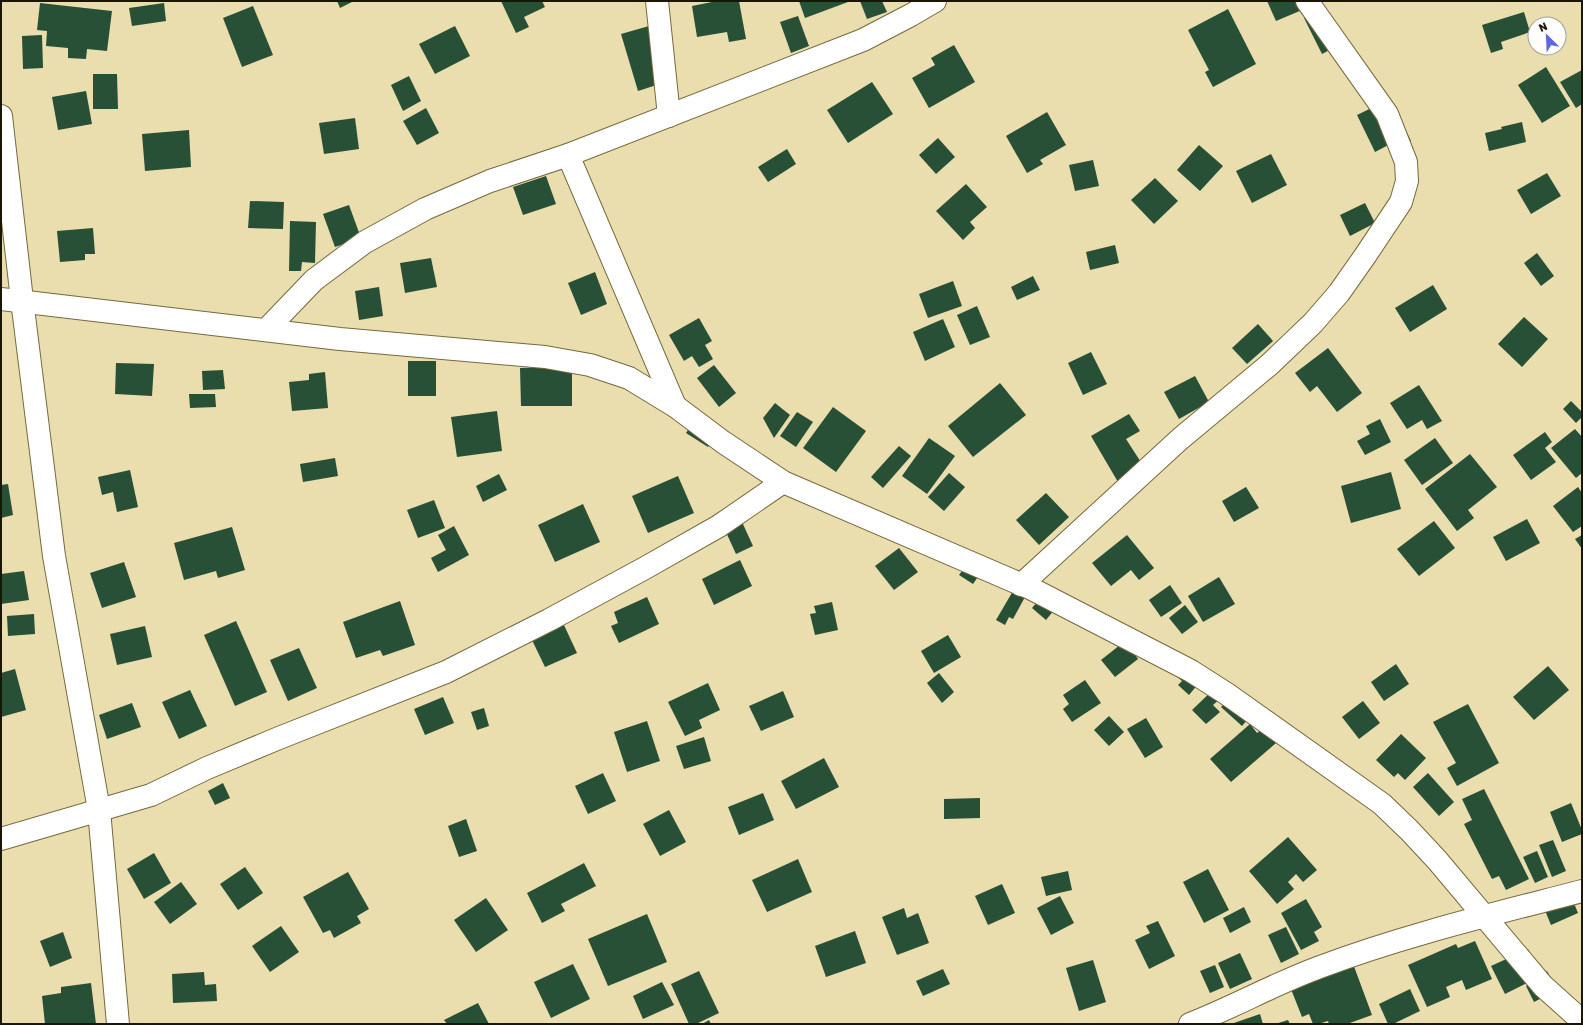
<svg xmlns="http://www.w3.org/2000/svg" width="1583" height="1025" viewBox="0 0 1583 1025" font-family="Rubik,sans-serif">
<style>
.building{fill:#275037}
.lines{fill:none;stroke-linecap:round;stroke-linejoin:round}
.minor-casing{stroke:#75693e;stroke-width:24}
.minor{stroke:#fff;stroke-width:22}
</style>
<rect width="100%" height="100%" fill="#eaddae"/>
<g class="building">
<path d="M337,1h17l-14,7z"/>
<path d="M501,1h41l3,6 -21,10 5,10 -13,6z"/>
<path d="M717,1h22l7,38 -17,3 -2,-10 -30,5 -5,-31z"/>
<path d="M799,1h48l1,1 -43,16z"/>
<path d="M860,1h22l5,11 -20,7z"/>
<path d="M1267,1h31l4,9 -26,11z"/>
<path d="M40,3l72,8 -5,40 -20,-2 -1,10 -18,-1v-10l-22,-2 1,-15 -10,-1z"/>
<path d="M164,3l2,18 -34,5 -3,-18z"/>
<path d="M253,6l20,49 -31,12 -19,-49z"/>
<path d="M1326,8l17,35 -21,11 -18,-36z"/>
<path d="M1228,9l28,55 -43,23 -8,-15 4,-2 -21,-40z"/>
<path d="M1524,12l6,20 -29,10 2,7 -12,4 -9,-28z"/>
<path d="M798,16l11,30 -18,7 -11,-31z"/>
<path d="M455,26l15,30 -35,18 -16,-30z"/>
<path d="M649,26l17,56 -28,9 -17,-57z"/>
<path d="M42,35l1,33 -20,1 -1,-33z"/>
<path d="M954,45l21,37 -46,26 -17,-30 23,-13 -4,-7z"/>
<path d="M1546,67l24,39 -28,17 -24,-38z"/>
<path d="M1582,70v34l-6,4 -16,-26z"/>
<path d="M93,74h24l1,35h-25z"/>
<path d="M409,76l12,25 -18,10 -12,-26z"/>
<path d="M872,82l21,32 -45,29 -21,-33z"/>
<path d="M86,91l6,33 -34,6 -6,-33z"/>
<path d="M1390,99l21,42 -12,7 -3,-7 -21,11 -18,-37z"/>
<path d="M426,108l13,25 -22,12 -14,-24z"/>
<path d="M1047,112l19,33 -26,15 3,4 -16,9 -21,-37z"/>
<path d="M355,118l4,31 -35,5 -5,-31z"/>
<path d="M1522,122l4,20 -37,9 -4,-18 17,-4 -1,-2z"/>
<path d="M189,130l2,37 -46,4 -3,-37z"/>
<path d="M938,138l17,19 -19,17 -17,-19z"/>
<path d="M1199,145l24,21 -23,25 -23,-21z"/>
<path d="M787,149l9,15 -28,18 -10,-15z"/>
<path d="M1271,154l16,31 -35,18 -16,-32z"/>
<path d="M1093,160l6,26 -24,5 -6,-26z"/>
<path d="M1547,173l14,23 -30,18 -14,-24z"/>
<path d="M546,176l10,28 -33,11 -10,-28z"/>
<path d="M1155,178l23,23 -24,23 -23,-24z"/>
<path d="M966,184l21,23 -17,15 5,6 -12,12 -27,-29z"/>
<path d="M250,201l34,1 -1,27 -35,-1z"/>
<path d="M1365,203l10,20 -25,13 -10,-21z"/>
<path d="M349,205l12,33 -26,9 -12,-33z"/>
<path d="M290,221l26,1 -1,41 -13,-1 -1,9h-12z"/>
<path d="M93,228l2,26h-10v6l-25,2 -3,-31z"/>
<path d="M1115,245l4,18 -29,7 -4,-18z"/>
<path d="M1537,253l17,23 -13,10 -17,-23z"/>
<path d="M431,258l6,29 -32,6 -5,-30z"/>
<path d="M595,272l12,32 -26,11 -13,-32z"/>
<path d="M1033,276l7,14 -23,10 -6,-13z"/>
<path d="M953,281l9,25 -34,12 -9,-24z"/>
<path d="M1433,285l14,24 -37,23 -15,-24z"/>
<path d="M379,287l4,29 -24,4 -4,-29z"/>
<path d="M977,306l13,31 -20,8 -13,-30z"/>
<path d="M1524,317l24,22 -26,28 -24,-23z"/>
<path d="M699,318l13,23 -7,4 8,14 -14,8 -7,-11 -8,5 -15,-26z"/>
<path d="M943,319l12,28 -30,14 -12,-29z"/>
<path d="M1258,324l15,17 -26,23 -15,-16z"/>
<path d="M1328,348l34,45 -25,19 -20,-26 -7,6 -15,-19z"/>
<path d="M1091,352l16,32 -24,11 -15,-32z"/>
<rect x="408" y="361" width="28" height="35"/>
<path d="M116,363l38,1 -2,32 -37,-2z"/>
<path d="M714,365l22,28 -17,14 -22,-29z"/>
<path d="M572,367v39h-51l-1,-38z"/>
<path d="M223,370l2,19 -22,1 -1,-19z"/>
<path d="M325,372l3,36 -36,3 -3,-29 20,-2v-6z"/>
<path d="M1195,376l14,26 -30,17 -15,-27z"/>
<path d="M1000,383l26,32 -53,42 -25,-31z"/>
<path d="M1419,385l23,36 -15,8 -5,-9 -15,9 -17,-26z"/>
<path d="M189,394h26l1,13 -26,1z"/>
<path d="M1571,401l11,11v5l-6,6 -13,-14z"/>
<path d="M775,403l15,12 -16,23 -11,-20z"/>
<path d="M833,407l33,24 -30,41 -33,-24z"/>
<path d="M497,411l5,40 -45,6 -6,-40z"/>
<path d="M797,412l16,10 -17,25 -16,-11z"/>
<path d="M1129,414l11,17 -14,8 18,28 -26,15 -27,-46z"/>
<path d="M696,418l22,14 -10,15 -22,-14z"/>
<path d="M1380,419l11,23 -26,13 -8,-14 13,-7 -4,-8z"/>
<path d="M1575,429l7,8v36l-6,5 -25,-30z"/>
<path d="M1545,432l7,10 -7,6 11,14 -25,18 -18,-25z"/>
<path d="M929,438l26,18 -28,38 -25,-18z"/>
<path d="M1435,438l18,25 -31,22 -18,-25z"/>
<path d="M899,446l12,10 -28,32 -12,-11z"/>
<path d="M1470,454l27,33 -29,23 6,8 -17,13 -32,-42z"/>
<path d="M335,458l3,18 -35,6 -3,-18z"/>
<path d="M130,470l8,37 -21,5 -4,-20 -11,3 -4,-18z"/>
<path d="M1391,472l10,37 -50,14 -10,-37z"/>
<path d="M949,473l16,14 -21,24 -16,-14z"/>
<path d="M499,474l8,16 -24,12 -7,-16z"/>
<path d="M678,476l16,37 -46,20 -16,-37z"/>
<path d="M8,484l5,31 -12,3v-33z"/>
<path d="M1246,487l13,21 -25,14 -12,-21z"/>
<path d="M1578,487l4,6v33l-9,6 -20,-26z"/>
<path d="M1046,493l23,24 -30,28 -23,-25z"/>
<path d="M434,500l11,28 -27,10 -11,-28z"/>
<path d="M583,504l17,38 -45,20 -17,-37z"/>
<path d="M1527,519l13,24 -34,18 -13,-24z"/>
<path d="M1434,521l21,27 -36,28 -22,-27z"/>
<path d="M742,522l11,24 -17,8 -11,-24z"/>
<path d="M454,526l15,29 -31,17 -7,-14 15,-8 -8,-15z"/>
<path d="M232,527l13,43 -27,8 -2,-7 -32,9 -10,-37z"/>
<path d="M1127,535l27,33 -15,12 -8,-10 -20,16 -19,-23z"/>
<path d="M1582,535v14l-7,-10z"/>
<path d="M899,548l19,24 -24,18 -19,-24z"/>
<path d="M971,559l13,9 -11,16 -14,-9z"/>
<path d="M740,560l12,26 -38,19 -12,-26z"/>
<path d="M124,562l12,35 -34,11 -12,-35z"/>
<path d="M24,571l5,29 -28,4v-30z"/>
<path d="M1219,577l16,27 -32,18 -15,-26z"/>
<path d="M1170,585l12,18 -21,14 -12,-17z"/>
<path d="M1013,591l12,6 -12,22 -4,-2 -4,8 -9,-5z"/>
<path d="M1044,594l15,10 -13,16 -14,-12z"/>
<path d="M647,597l12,27 -40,19 -8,-17 7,-3 -4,-11z"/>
<path d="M400,601l15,44 -32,11 -3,-6 -24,8 -13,-36z"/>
<path d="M832,602l6,28 -23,5 -5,-21 6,-1 -2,-7z"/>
<path d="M1185,605l13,17 -16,12 -13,-16z"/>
<path d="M34,614l1,20 -27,2 -1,-20z"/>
<path d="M236,621l31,71 -32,14 -31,-71z"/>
<path d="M563,623l14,30 -32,14 -14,-29z"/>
<path d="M145,626l7,31 -35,8 -7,-31z"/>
<path d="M948,635l13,22 -27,16 -13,-22z"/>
<path d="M1125,641l13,18 -23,18 -14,-17z"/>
<path d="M299,648l18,40 -29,13 -18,-41z"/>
<path d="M1396,664l13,20 -25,17 -13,-19z"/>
<path d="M1548,666l21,24 -35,30 -21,-23z"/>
<path d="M1166,667l38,10 -15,18 -11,-10 4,-4z"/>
<path d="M15,669l11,41 -25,7v-44z"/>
<path d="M939,673l15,19 -12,11 -15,-20z"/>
<path d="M1085,680l16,23 -29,19 -9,-13 6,-5 -6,-9z"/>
<path d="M708,683l12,27 -21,10 3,8 -17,8 -17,-34z"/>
<path d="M1214,689l8,8 -9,8 7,7 -14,12 -14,-14z"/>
<path d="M190,690l17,36 -28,13 -17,-37z"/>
<path d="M783,691l11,26 -33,14 -12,-25z"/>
<path d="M1233,694l20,19 -11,13 -21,-19z"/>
<path d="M443,697l11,26 -29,12 -11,-26z"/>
<path d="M1363,701l17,22 -21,16 -17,-22z"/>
<path d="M132,703l9,24 -34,12 -8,-24z"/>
<path d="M1468,704l31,59 -42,23 -10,-18 9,-5 -23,-41z"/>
<path d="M484,708l5,18 -12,4 -6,-18z"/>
<path d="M1109,716l15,16 -15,14 -15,-16z"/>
<path d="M1146,718l17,29 -18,11 -18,-29z"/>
<path d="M647,721l13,40 -33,11 -13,-40z"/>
<path d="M1250,724l7,9 6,-5 13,15 -45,39 -21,-23z"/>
<path d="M1401,734l25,24 -21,22 -7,-7 -4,4 -18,-17z"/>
<path d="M704,737l7,24 -27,8 -8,-23z"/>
<path d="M824,758l15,29 -43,22 -15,-28z"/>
<path d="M603,773l13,28 -28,13 -13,-28z"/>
<path d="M1428,773l26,29 -15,14 -26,-29z"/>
<path d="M223,783l7,15 -15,7 -7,-14z"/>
<path d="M1484,789l45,90 -23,11 -7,-14 -7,3 -28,-55 8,-4 -10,-21z"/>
<path d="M763,793l11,27 -35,15 -11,-28z"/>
<path d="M980,798v20l-36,1v-20z"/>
<path d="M1571,803l11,27v4l-20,8 -12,-30z"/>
<path d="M669,810l17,32 -26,14 -17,-32z"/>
<path d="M466,819l11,32 -18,6 -11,-31z"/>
<path d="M1288,837l29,33 -14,12 -7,-8 -8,8 6,7 -17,15 -28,-33z"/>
<path d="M1553,840l13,31 -14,6 -13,-32z"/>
<path d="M1537,851l11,26 -13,6 -12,-26z"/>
<path d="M154,853l17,30 -27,16 -17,-30z"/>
<path d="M798,859l14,33 -45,20 -15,-32z"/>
<path d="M584,863l12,23 -35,18 4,7 -23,12 -15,-30z"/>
<path d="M245,867l18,26 -25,17 -18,-26z"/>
<path d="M1208,869l21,41 -25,13 -21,-41z"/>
<path d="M1068,871l4,19 -26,6 -5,-19z"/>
<path d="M348,872l21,37 -12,7 4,7 -27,15 -4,-8 -7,3 -20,-36z"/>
<path d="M181,882l16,22 -27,20 -16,-22z"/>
<path d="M1002,884l13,29 -27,12 -13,-29z"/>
<path d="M1060,896l14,27 -23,12 -14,-27z"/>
<path d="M1571,896l7,17 -27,12 -7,-17z"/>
<path d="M486,898l22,32 -32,22 -22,-32z"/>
<path d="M1306,899l16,28 -8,5 5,9 -18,9 -20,-37z"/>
<path d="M1244,907l7,15 -21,11 -7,-15z"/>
<path d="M904,908l3,10 11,-5 11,30 -32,12 -15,-38z"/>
<path d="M647,914l20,48 -59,24 -20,-47z"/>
<path d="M1158,921l17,35 -26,13 -14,-29 15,-7 -4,-7z"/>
<path d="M281,926l18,26 -29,20 -18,-26z"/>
<path d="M1286,927l13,27 -18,9 -13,-28z"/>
<path d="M855,931l11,32 -40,14 -11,-31z"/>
<path d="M63,932l9,26 -22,9 -10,-26z"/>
<path d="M1475,941l17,38 -26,11 -4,-10 -16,7 4,10 -23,10 -19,-42 48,-21 2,4z"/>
<path d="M1528,949l13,27 -36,18 -14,-28z"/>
<path d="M1240,953l12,26 -22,10 -12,-26z"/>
<path d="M1093,960l13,42 -27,9 -13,-43z"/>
<path d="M1352,961l20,54 -25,9h-18l-1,-3 -10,3h-5l-4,-10 -7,3 -13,-33z"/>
<path d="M573,964l17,35 -39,19 -17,-36z"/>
<path d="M1215,965l9,22 -14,6 -10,-22z"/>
<path d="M943,969l7,15 -27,12 -7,-15z"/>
<path d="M699,971l20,42 -23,11h-7l-18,-40z"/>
<path d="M1547,971l10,19 -23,12 -8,-16 17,-9 -2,-3z"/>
<path d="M204,972l1,13 11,-1 1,17 -44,2 -1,-29z"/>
<path d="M662,982l12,23 -31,14 -10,-23z"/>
<path d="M91,983l5,41h-51l-3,-28 19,-3v-6z"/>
<path d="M1410,989l10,22 -27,13h-5l-9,-20z"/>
<path d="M478,1003l11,21h-42l-3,-4z"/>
<path d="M1260,1014l3,10h-32z"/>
<path d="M709,1020l2,4h-9z"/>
<path d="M1288,1020l2,4h-15z"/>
</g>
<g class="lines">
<defs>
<g id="minor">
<path d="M657,1l12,115"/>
<path d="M1,116l21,184 32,256 45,254 19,214"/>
<path d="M568,155l107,251"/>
<path d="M1,299l339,40 205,18 45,8 39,13 46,28 48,36 60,40 249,107 159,82 36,23 155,110 28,27 27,29 106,126 39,35"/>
<path d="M266,330l48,-50 51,-38 60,-33 65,-28 78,-26 295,-115 48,-25 24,-14"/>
<path d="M1021,585l159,-146 89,-74 44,-42 26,-30 26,-37 36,-54 6,-21 -1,-19 -19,-48 -80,-113"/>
<path d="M1,839l150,-44 56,-27 72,-30 167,-66 103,-52 96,-52 74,-42 64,-44"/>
<path d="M1190,1024c44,-17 86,-41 130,-57 85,-32 174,-53 262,-76"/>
</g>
</defs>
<use href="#minor" class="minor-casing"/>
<use href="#minor" class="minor"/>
</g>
<rect width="1583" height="1025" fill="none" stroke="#1a1504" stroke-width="4"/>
<g transform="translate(1547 36) rotate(336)"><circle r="19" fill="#fefefe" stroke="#a3a19a"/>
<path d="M0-3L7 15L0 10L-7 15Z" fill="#5c68e0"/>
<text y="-6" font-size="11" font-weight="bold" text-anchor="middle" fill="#1a1504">N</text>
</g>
</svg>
